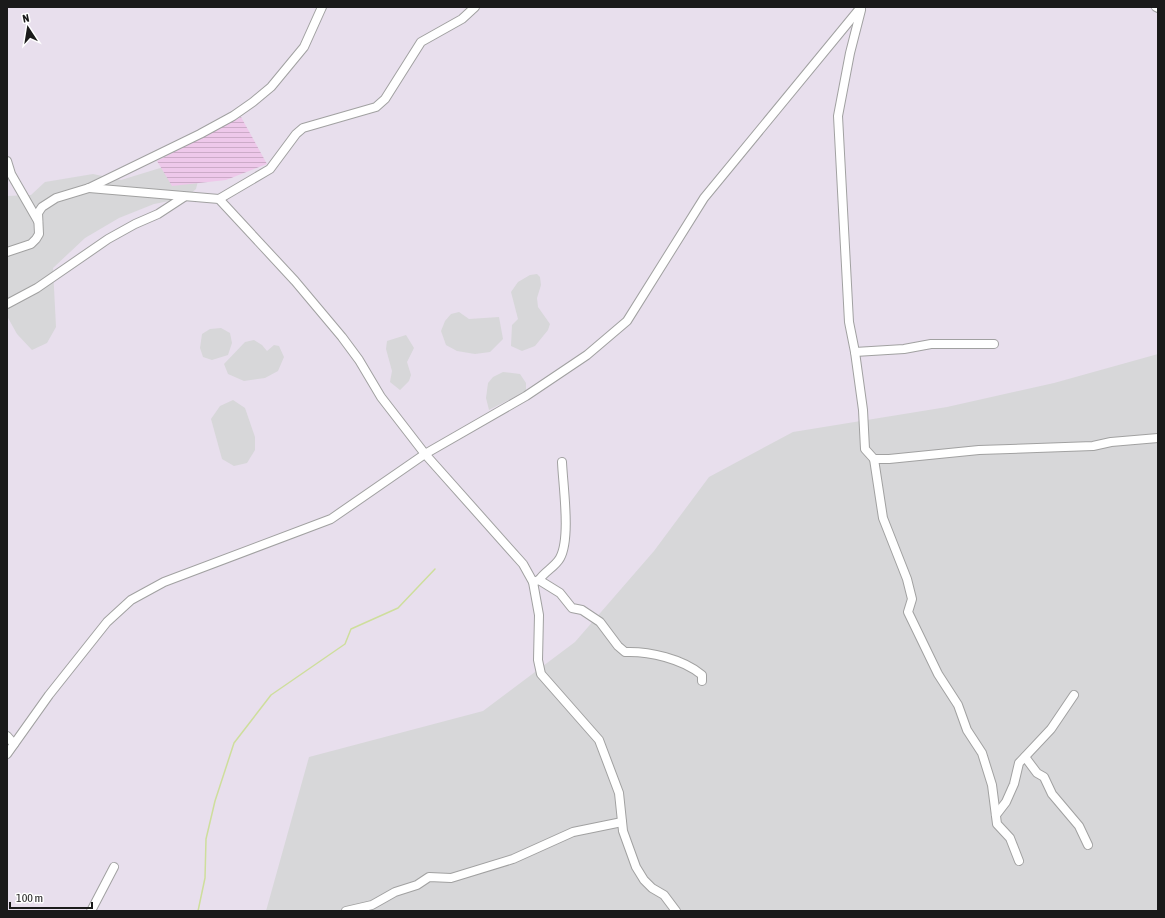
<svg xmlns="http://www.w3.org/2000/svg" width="1165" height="918" viewBox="0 0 1165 918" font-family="'Asap Condensed',sans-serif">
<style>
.residential{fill:#d7d7d9}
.farmland{fill:url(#farmland-rules)}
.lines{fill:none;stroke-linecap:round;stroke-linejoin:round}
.stream{stroke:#cede9c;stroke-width:1.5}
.minor-casing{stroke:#a1a1a1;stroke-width:10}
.minor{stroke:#fff;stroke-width:8}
</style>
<defs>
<pattern id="farmland-rules" width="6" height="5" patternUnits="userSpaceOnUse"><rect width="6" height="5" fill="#eec8ea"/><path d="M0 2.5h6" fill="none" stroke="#ccabc8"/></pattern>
</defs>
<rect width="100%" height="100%" fill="#e8dfed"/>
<g class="residential">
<path d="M183,161l17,12 -4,16 -11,9 -31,6 -35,14 -34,20 -32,30 3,59 -9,16 -15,7 -15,-16 -10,-18v-120l24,-1 14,-13 48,-8 28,6z"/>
<path d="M537,274l3,3 1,8 -4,13 1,9 12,17 -2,6 -13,16 -13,5 -11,-5 1,-21 6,-6 -7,-27 7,-10 12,-7z"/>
<path d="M459,312l10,7 30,-2 4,22 -13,13 -15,2 -18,-3 -11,-6 -5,-14 4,-10 6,-7z"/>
<path d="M221,328l9,5 2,10 -4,12 -16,5 -9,-3 -3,-9 2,-14 8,-5z"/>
<path d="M406,335l8,13 -7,14 4,13 -2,6 -9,9 -10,-8 2,-11 -6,-22 1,-8z"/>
<path d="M254,340l8,5 5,6 7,-6 5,1 5,11 -6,14 -13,7 -21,3 -16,-7 -4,-10 21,-22z"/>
<path d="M1158,354v557h-892l43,-154 174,-46 92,-69 79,-91 55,-74 84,-45 154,-25 107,-24z"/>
<path d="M503,372l17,2 6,9v8l-37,19 -3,-12 2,-15 5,-6z"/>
<path d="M233,400l12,8 10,29v13l-8,13 -13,3 -12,-7 -11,-40 9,-13z"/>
</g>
<path class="farmland" d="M241,117l26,47 -41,16 -54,6 -15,-25z"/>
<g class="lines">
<path class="stream" d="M198,911l7,-33 1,-39 9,-38 19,-58 37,-48 74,-51 6,-15 47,-21 37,-39"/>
<defs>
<g id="minor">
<path d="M1156,7l2,1"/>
<path d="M861,10l-11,43 -12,63 11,206 6,30 8,58 2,39 9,10h15l90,-9 114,-4 18,-4 47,-4"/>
<path d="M7,161l4,13 27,47"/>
<path d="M89,188l130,11 76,82 47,56 17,23 22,37 44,57 98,110 10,18 6,33 -1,45 3,14 58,66 20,53 4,38 13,36 8,13 8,8 12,7 12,16"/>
<path d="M219,199l51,-30 26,-35 7,-6 73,-21 9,-8 36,-57 41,-23 13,-12"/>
<path d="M7,252l24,-8 5,-5 3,-5 -1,-21 4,-6 14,-9 33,-10 111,-54 33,-18 20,-14 18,-15 33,-40 18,-40"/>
<path d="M7,304l30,-16 71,-49 27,-15 23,-10 26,-17"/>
<path d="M855,352l49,-3 27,-5h63"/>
<path d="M874,459l9,59 24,61 5,20 -4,13 30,62 20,31 9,25 15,23 10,32 5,39 13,14 9,23"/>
<path d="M539,580c6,-9 16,-13 21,-22 11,-20 3,-72 2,-96"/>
<path d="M533,582l6,-2 21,13 12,15 10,2 18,12 18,24 7,6c24,-1 58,7 77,23v6"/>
<path d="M7,736l7,8"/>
<path d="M7,754l42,-59 58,-73 24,-22 33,-18 167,-63 94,-65 101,-58 61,-41 40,-34 77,-123 157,-191"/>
<path d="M1025,757l12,16 7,4 8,17 27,32 9,19"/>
<path d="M996,815l10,-13 8,-18 5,-21 32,-34 23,-34"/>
<path d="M91,911l23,-44"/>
<path d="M346,911l26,-6 23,-13 22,-7 12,-8 22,1 62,-19 60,-27 49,-10"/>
</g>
</defs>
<use href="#minor" class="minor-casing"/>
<use href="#minor" class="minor"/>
</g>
<rect width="1165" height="918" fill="none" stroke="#1a1a1a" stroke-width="16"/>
<g transform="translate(28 28) rotate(348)" stroke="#ffffff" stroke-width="3" paint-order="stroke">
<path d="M0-3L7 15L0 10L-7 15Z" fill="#1a1a1a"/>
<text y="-6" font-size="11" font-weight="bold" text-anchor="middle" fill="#1a1a1a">N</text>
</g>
<path d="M10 902v6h82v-6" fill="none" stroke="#1a1a1a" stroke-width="2"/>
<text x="16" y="902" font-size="12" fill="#1a1a1a" stroke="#ffffff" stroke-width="3" paint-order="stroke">100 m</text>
</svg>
